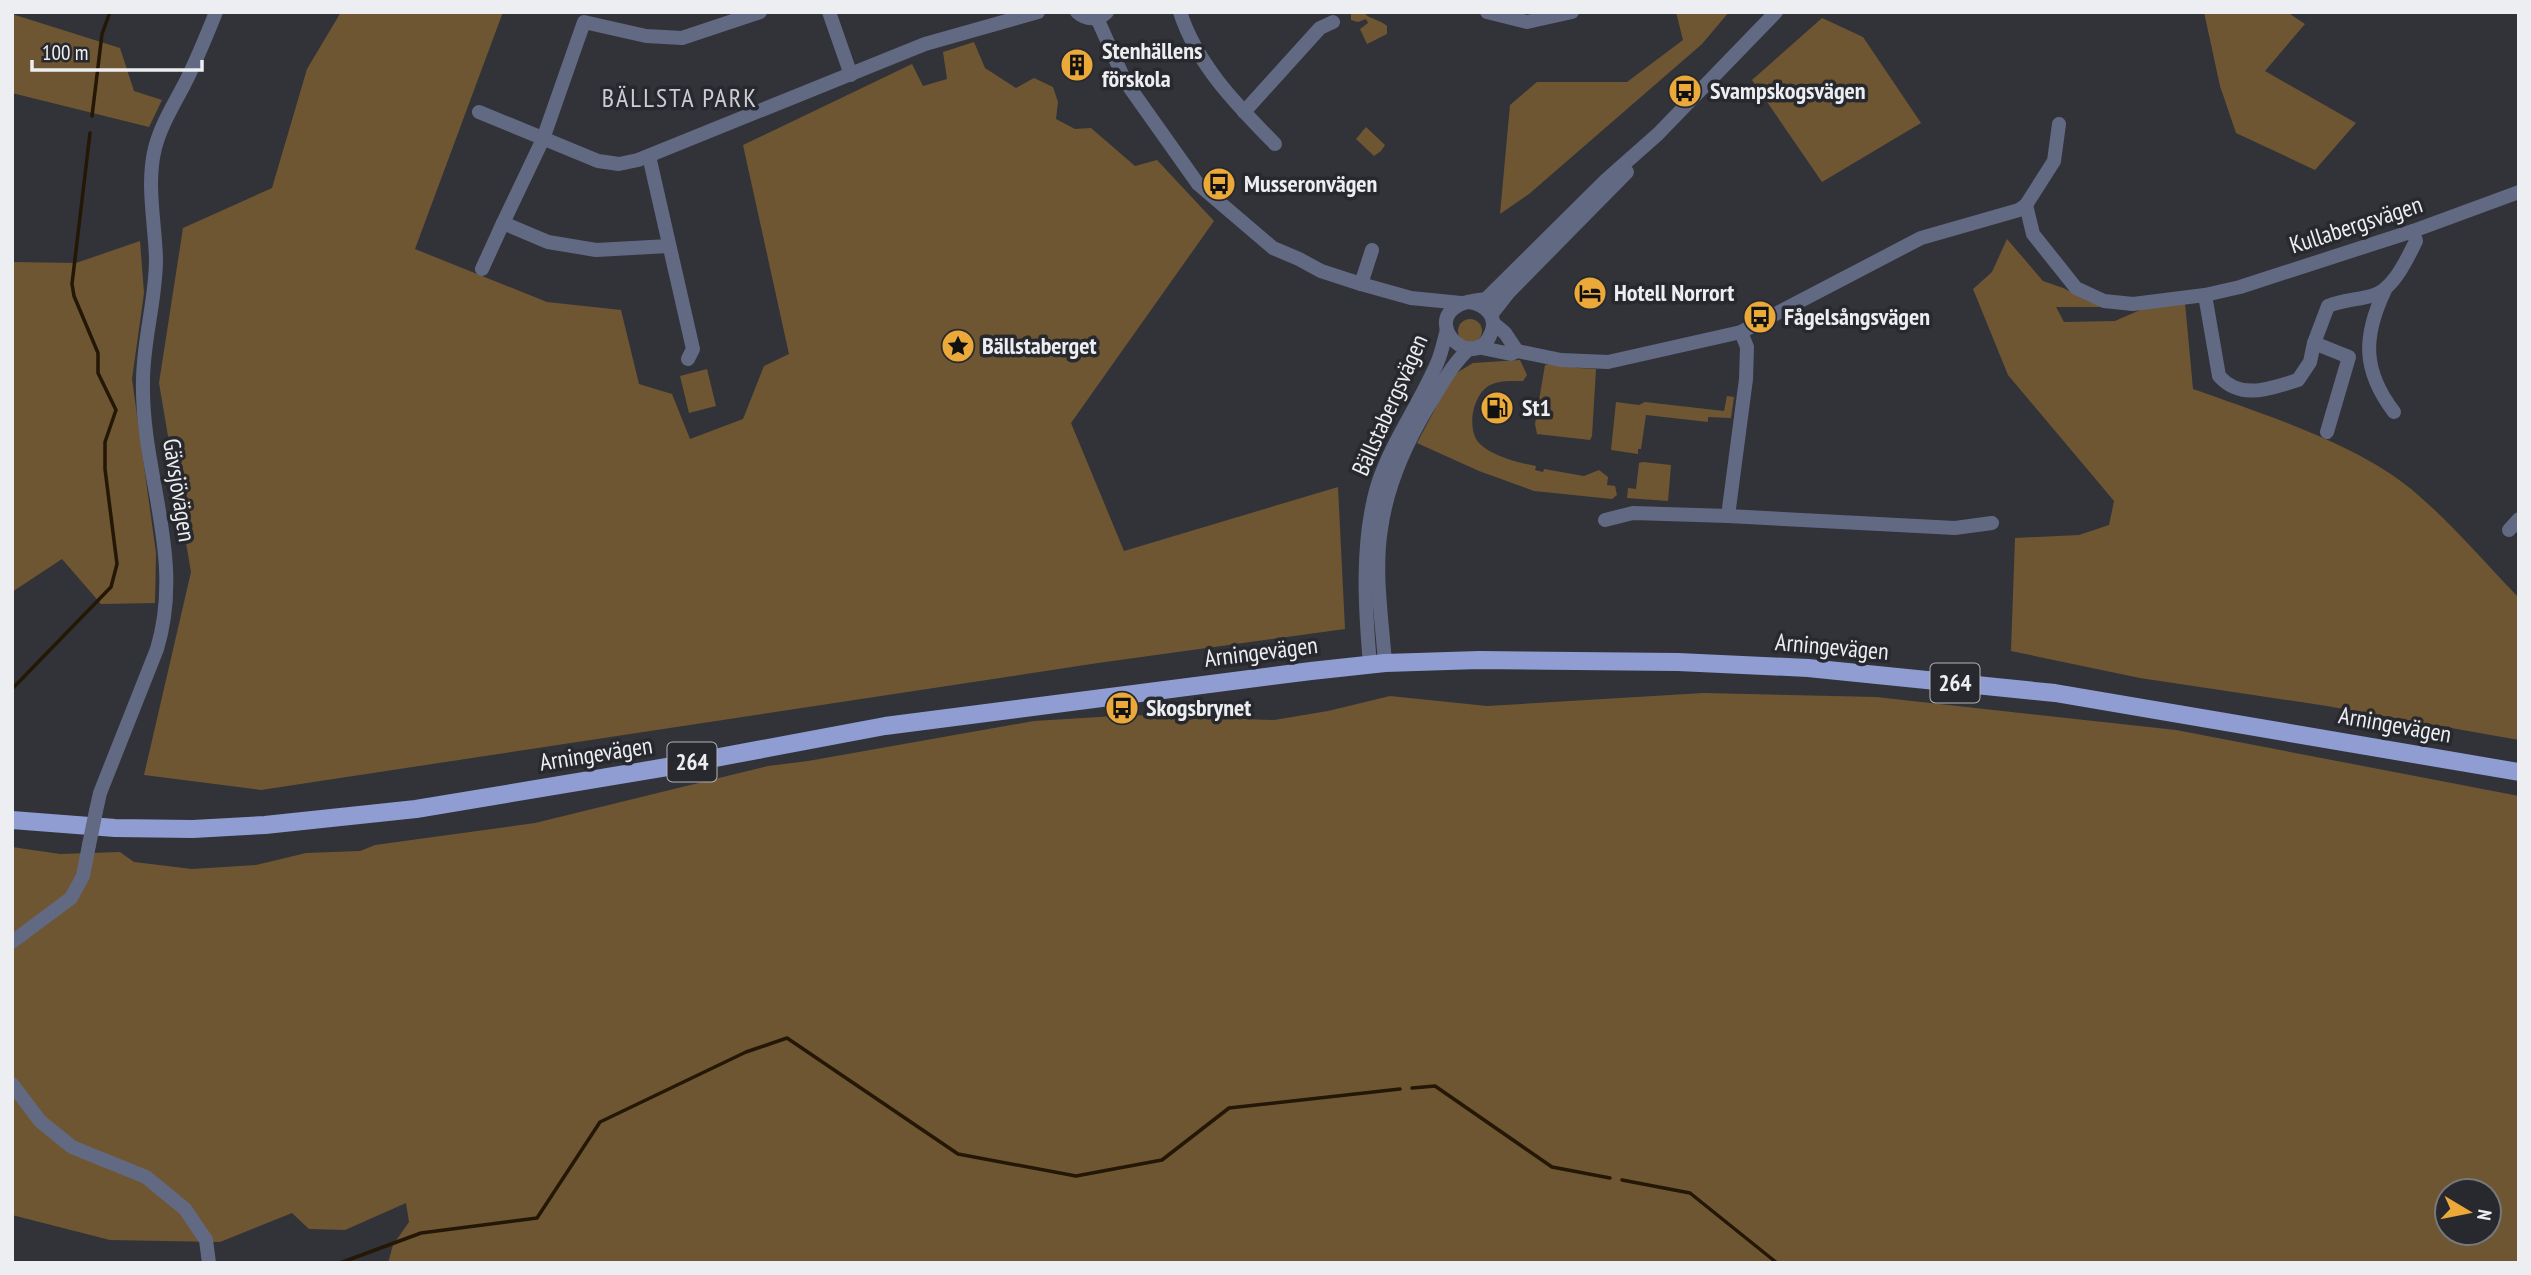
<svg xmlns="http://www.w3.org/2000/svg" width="2531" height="1275" viewBox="0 0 2531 1275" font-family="'PT Sans Narrow',sans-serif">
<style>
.green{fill:#6f5632;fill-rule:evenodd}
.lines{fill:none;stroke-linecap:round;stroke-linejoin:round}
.stream{stroke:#241705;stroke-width:3.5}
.minor{stroke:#626983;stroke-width:14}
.major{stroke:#909dd2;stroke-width:18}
.minor-bridge{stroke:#626983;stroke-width:14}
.labels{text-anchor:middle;stroke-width:7;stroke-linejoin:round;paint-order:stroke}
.shield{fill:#28292e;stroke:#b2b3b7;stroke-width:2}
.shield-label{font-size:23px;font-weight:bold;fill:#edeef2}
.poi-label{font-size:24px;font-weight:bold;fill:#edeef2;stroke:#28292e;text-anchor:start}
.street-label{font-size:24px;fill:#edeef2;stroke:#28292e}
.neighbourhood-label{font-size:26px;letter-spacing:2px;fill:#cbcdd4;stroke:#28292e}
</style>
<rect width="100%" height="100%" fill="#313339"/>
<g class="green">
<path d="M341,12h162l-88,237 132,53 74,8 18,74 33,10 18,45 53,-20 21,-53 25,-12 -46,-209 169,-81 11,22 24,-7 -4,-27 31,-10 11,26 31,20 18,-10 19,9 5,15 -2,17 19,10 16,-1 44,38 22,-6 57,61 -143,202 53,128 214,-64 7,142 -247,34 -837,127 -117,-15 47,-203 -32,-189 24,-155 89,-40 35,-119z"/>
<path d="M1351,12h15v3c8,5 14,5 21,11v8l-20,10 -7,-15 8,-6 -2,-4 -8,3 -7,-2z"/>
<path d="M1676,12h53l-27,32 -173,150 -29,20 10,-109 27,-23h90l56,-42z"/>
<path d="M2204,12h83l18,12 -40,47 91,52 -41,47 -79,-37 -16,-47z"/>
<path d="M12,14l108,34 14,43 28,9 -13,27 -137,-34z"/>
<path d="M1822,18l41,19 58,86 -99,59 -70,-102z"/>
<path d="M1366,127l19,18 -4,6 -7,5 -18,-17z"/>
<path d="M2007,239l36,42 20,7 39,19h-46l8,15 51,-1 32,-14 38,-4 8,86c70,25 169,56 225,106 36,31 68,69 101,103v142l-192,-34 -187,-28 -129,-27 4,-113 64,-3 30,-10 5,-24 -106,-126 -35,-86 19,-17z"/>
<path d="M140,241l4,52 -12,86 24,174 -1,50 -54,1 -39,-45 -50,33v-330l64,1z"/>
<circle cx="1470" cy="331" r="12"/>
<path d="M1520,360l7,15 -4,6c-11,0 -23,-1 -33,4 -17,9 -24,43 -11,58 12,13 40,20 57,23l-1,4 8,2 1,-3 40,7 15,-6 9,7 -1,8 8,1 2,9 -5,4 -78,-8 -55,-20 -62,-28 36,-68 20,-12z"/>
<path d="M1553,363l25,5 18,1 -4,67 -2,4 -53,-6 -2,-10 10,-59z"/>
<path d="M707,369l9,37 -27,7 -9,-37z"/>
<path d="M1727,396l7,1 -3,21 -23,-1v5l-62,-7 -5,34h-3v5l-27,-4 5,-48 23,3 6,-3 79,9z"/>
<path d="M1643,462l28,3 -3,36 -41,-3 1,-10 8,1 3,-26z"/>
<path d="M1703,693l173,4 300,33 343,66v467h-2131l5,-18 16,-23 -3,-19 -61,27 -36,-1 -17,-16 -72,29 -110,-2 -98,-25v-368l48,7 60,-2 14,10 58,7 64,-4 50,-12 54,-2 15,-6 160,-22 233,-57 40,-5 226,-40 97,-6 143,5 54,-9 62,-15 97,10zM2447,1191h42v42h-42z"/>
</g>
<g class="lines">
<g class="stream">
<path d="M92,116l10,-82 8,-22"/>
<path d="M12,689l99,-102 6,-23 -12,-95v-27l11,-32 -18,-37v-20l-24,-57 -2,-12 18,-151"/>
<path d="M1412,1088l23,-2 117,81 58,11"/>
<path d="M1622,1180l68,13 87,70"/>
<path d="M340,1263l81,-30 116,-15 63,-96 146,-70 41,-14 171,116 118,22 86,-16 67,-52 171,-19"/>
</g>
<g class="minor">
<path d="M829,12l22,63"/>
<path d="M1077,12c9,8 21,9 30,0"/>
<path d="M1180,12c17,53 57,93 95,132"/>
<path d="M1487,12l40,10 45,-10"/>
<path d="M1097,18l28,63 73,103 75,64 26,11 22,12 40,13 50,14 50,5"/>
<path d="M479,112l119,49 21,3 19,-4 287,-116 113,-32"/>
<path d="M1244,112l76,-84 13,-6"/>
<path d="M649,156l44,193 -5,10"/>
<path d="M2026,205l7,29 43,54 28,13 29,3 72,-9 35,-8 173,-56 106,-39"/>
<path d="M669,246l-73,4 -48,-8 -45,-19 40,-84 41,-117 62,14 36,2 78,-26"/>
<path d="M482,269l21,-46"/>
<path d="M1361,284l11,-34"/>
<path d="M2385,290c-22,46 -23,80 9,122"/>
<path d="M2205,295l14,81c22,25 52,12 79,4l12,-18 4,-19"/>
<path d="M1470,302c16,3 28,15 21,31 -15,41 -70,-8 -32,-28 7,-4 18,-5 27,-6l120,-119 52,-46 118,-122"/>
<path d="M1491,315l18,-23 118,-120"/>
<path d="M1493,323l12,10 12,18"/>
<path d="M1741,332l6,15 -1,32 -18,137 227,12 37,-5"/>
<path d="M1477,347l34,7 6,-3 44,9 47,2 133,-30 180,-94 98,-28 7,-5 28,-44 5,-37"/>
<path d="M2327,432l22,-75 -35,-14 14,-37c15,-6 28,-6 43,-10 22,-5 36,-37 45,-55l-3,-10"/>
<path d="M1605,520l28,-7 95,3"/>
<path d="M2509,530l10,-11"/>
<path d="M1385,663c-3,-44 -11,-90 -4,-134 6,-44 25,-86 48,-124 13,-21 23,-41 41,-57"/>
<path d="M1370,664c-5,-56 -9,-121 7,-177 14,-45 43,-83 61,-126 4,-10 6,-21 9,-31"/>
<path d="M96,811l4,-18 57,-144c28,-92 -16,-176 -14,-268 0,-41 13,-81 13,-122 -1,-37 -10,-75 -1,-111 6,-23 18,-42 29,-63 12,-23 22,-48 32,-73"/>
<path d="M12,942l59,-44 12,-22 6,-31"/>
<path d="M12,1084l28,37 32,26 74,30 39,32 21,31 3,23"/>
</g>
<path class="major" d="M12,820l103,8 78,1 72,-4 151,-16 251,-42 218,-41 426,-55 74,-8 94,-3 199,2 130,6 247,25 464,79"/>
<path class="minor-bridge" d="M89,845l7,-34"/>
</g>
<defs>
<symbol id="building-disc" viewBox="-11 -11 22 22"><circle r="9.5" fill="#eba93a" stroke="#28292e"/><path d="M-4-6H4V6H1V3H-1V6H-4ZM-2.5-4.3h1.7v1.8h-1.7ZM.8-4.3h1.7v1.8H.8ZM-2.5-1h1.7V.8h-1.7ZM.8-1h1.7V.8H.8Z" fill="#111"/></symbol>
<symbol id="bus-disc" viewBox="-11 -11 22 22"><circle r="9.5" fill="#eba93a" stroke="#28292e"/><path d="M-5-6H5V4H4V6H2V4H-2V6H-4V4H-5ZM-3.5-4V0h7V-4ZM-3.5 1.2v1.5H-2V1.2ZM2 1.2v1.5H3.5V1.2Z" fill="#111"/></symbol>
<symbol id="hotel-disc" viewBox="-11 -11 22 22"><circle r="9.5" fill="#eba93a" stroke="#28292e"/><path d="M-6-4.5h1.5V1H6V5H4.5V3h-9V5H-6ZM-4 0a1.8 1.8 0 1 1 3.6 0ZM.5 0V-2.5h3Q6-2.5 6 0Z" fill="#111"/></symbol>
<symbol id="sight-disc" viewBox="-11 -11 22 22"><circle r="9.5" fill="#eba93a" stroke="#28292e"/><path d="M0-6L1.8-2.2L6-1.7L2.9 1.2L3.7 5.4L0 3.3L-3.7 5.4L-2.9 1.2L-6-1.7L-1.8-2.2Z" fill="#111"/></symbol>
<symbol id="fuel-disc" viewBox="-11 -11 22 22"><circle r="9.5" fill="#eba93a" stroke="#28292e"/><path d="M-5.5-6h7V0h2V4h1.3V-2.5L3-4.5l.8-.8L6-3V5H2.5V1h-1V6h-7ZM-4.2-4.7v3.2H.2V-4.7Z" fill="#111"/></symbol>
</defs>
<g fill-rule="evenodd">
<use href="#building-disc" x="1058" y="46" width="38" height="38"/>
<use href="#bus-disc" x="1666" y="72" width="38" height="38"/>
<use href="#bus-disc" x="1200" y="165" width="38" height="38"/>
<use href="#hotel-disc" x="1571" y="274" width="38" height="38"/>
<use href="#bus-disc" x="1741" y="298" width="38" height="38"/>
<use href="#sight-disc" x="939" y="327" width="38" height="38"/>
<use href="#fuel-disc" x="1478" y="389" width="38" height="38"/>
<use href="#bus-disc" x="1103" y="689" width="38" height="38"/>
</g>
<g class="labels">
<g class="shield">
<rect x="1930.5" y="663.5" width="49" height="39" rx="5"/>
<rect x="667.5" y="742.5" width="49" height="39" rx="5"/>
</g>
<g class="shield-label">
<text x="1955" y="691">264</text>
<text x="692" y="770">264</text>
</g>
<g class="poi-label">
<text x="1102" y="59">Stenhällens<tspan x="1102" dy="28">förskola</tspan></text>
<text x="1710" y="99">Svampskogsvägen</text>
<text x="1244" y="192">Musseronvägen</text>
<text x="1614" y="301">Hotell Norrort</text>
<text x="1784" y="325">Fågelsångsvägen</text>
<text x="982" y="354">Bällstaberget</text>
<text x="1522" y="416">St1</text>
<text x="1146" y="716">Skogsbrynet</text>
</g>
<g class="street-label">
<text transform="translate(2356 225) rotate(-18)" y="8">Kullabergsvägen</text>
<text transform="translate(1390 405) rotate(-66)" y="8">Bällstabergsvägen</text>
<text transform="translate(179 490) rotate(81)" y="8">Gävsjövägen</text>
<text transform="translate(1832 647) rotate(5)" y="8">Arningevägen</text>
<text transform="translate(1261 652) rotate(-7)" y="8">Arningevägen</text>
<text transform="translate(2395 725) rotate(10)" y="8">Arningevägen</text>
<text transform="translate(596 754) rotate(-9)" y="8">Arningevägen</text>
</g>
<g class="neighbourhood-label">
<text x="680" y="107">BÄLLSTA PARK</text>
</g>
</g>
<rect width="2531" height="1275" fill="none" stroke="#edeef2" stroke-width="28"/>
<g transform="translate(2468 1212) rotate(100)"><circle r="33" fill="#28292e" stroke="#77787c" stroke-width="2"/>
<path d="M0-5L12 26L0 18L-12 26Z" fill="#eba93a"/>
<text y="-10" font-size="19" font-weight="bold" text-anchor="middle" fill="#edeef2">N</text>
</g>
<path d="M32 60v10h170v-10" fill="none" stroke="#edeef2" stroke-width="3.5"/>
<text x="42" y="60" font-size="21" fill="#edeef2" stroke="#28292e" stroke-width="5" paint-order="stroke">100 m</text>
</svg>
